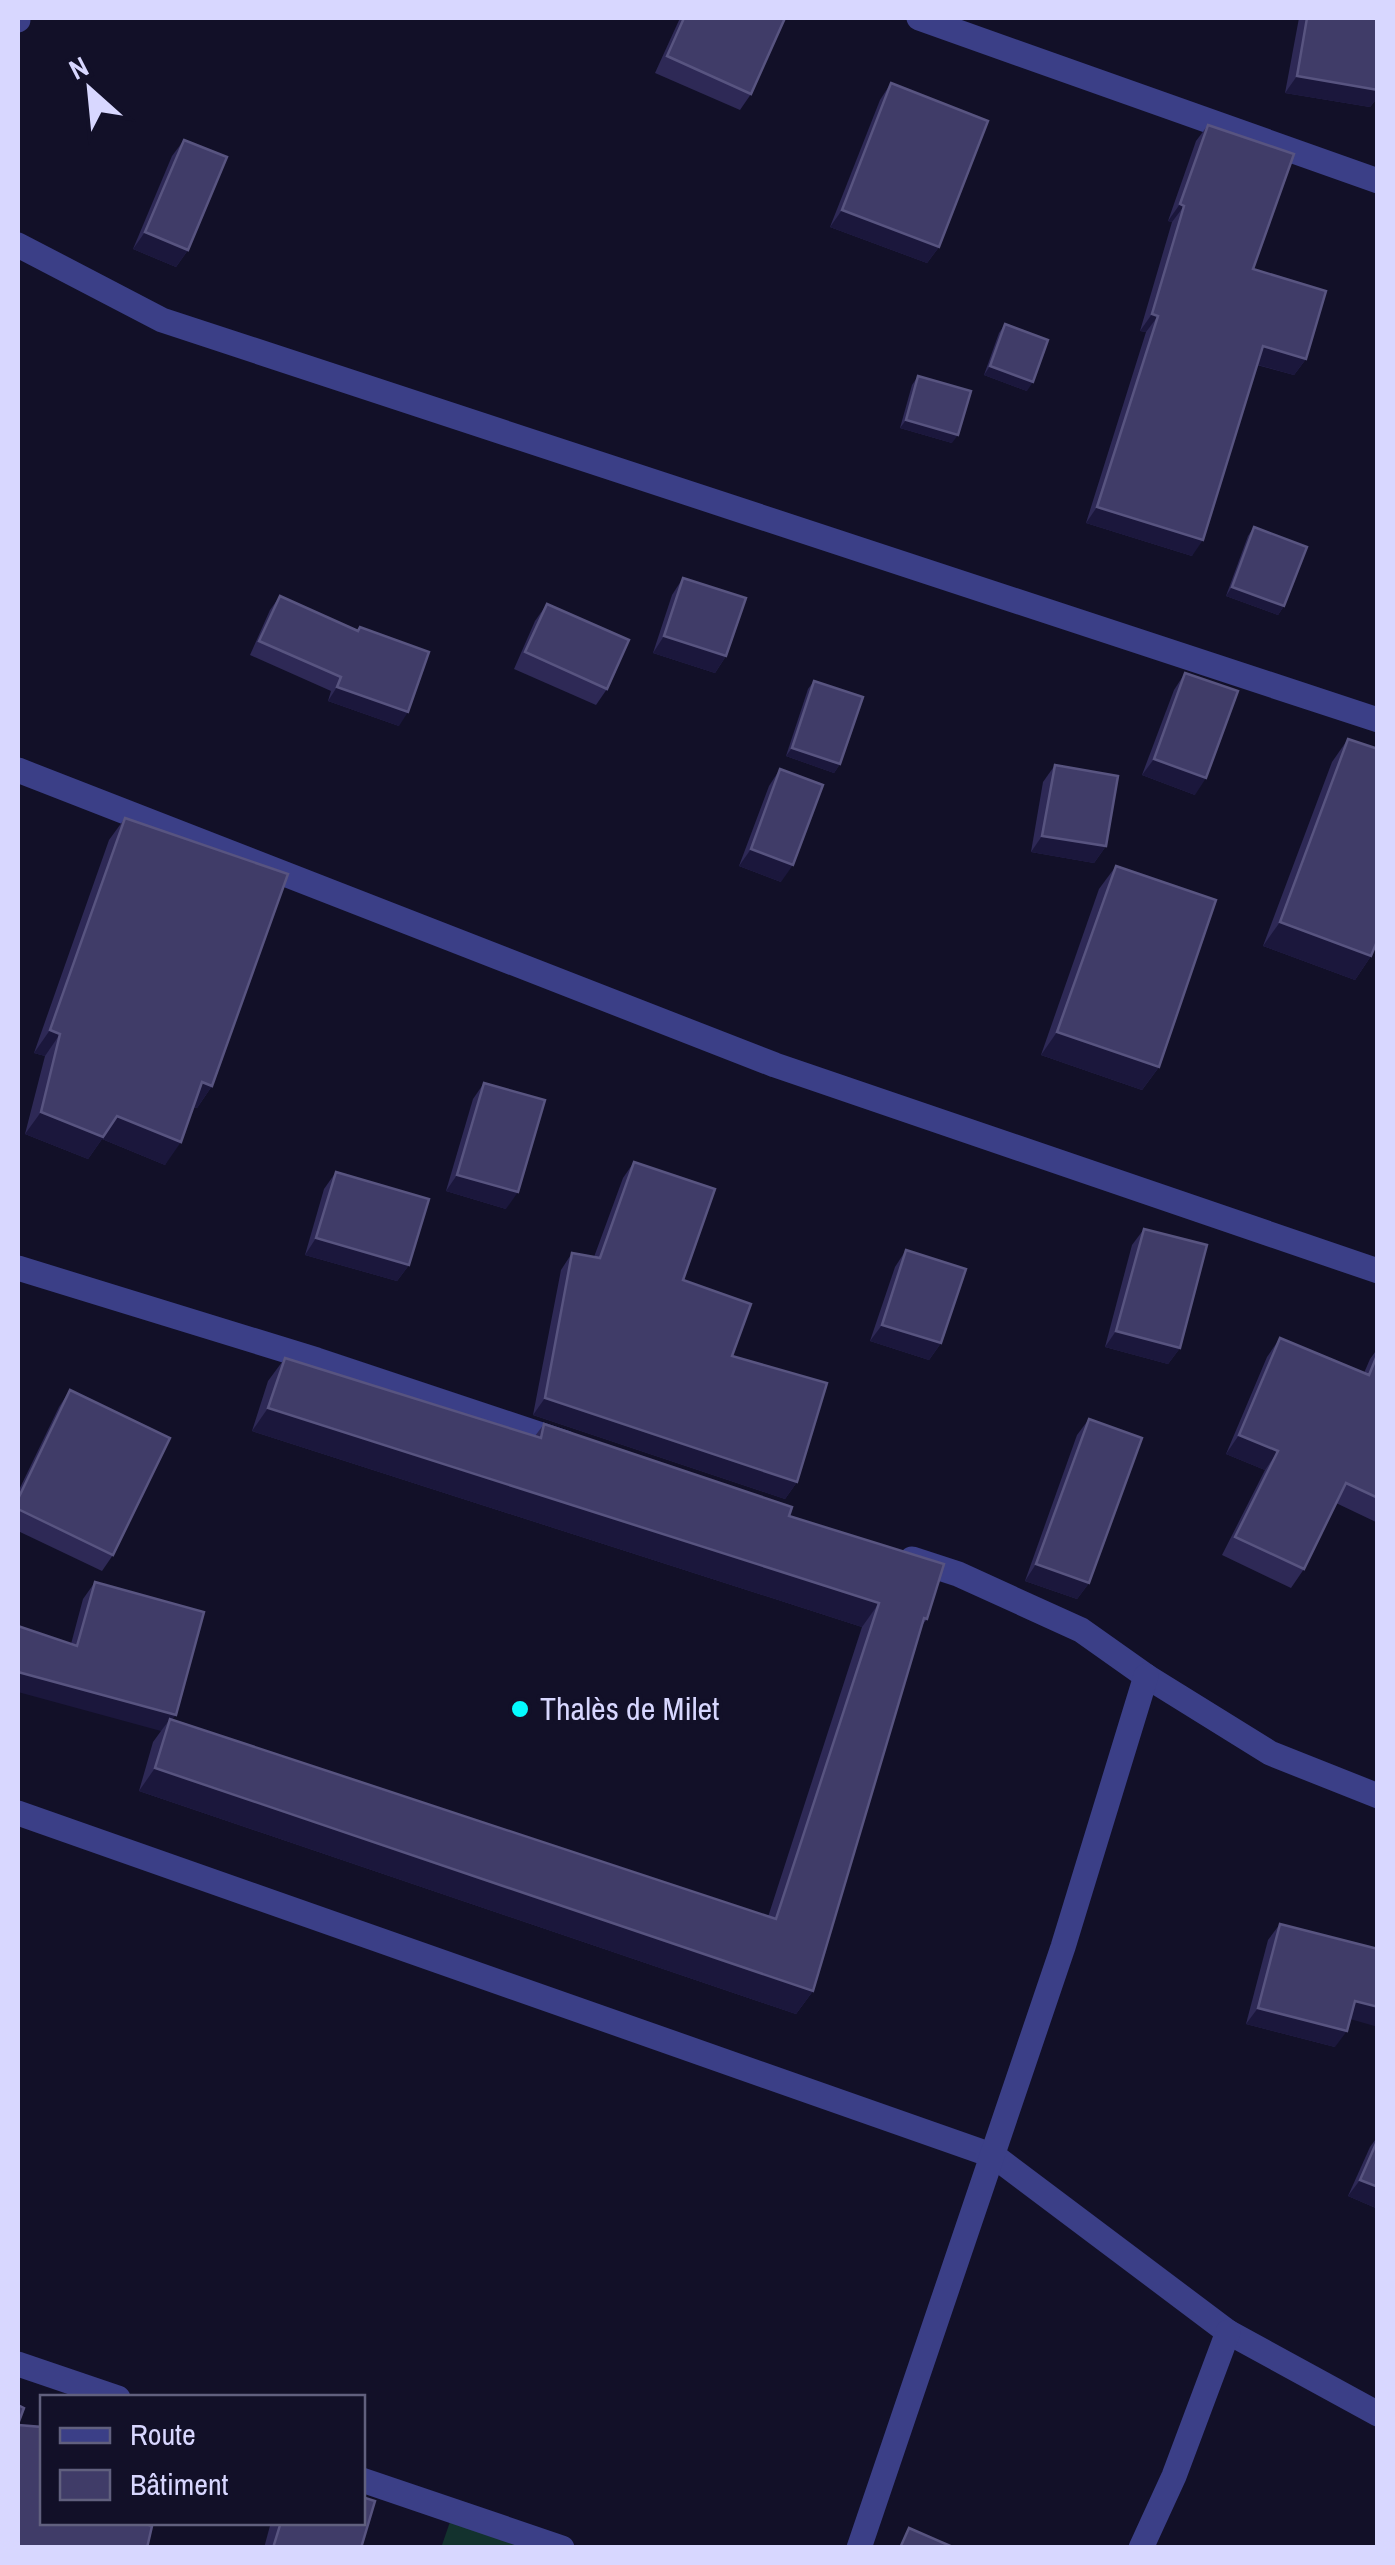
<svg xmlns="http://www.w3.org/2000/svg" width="1395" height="2565" viewBox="0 0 1395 2565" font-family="'Archivo Narrow',sans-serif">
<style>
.green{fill:#13322e}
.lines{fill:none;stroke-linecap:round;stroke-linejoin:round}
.minor{stroke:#3b3f87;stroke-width:25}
.wall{fill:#2e2956}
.shaded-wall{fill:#1b173c}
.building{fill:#403c68;stroke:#585480;stroke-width:2.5}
.poi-dot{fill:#04fbff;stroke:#121028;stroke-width:4}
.labels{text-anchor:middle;stroke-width:8;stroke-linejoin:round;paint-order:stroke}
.poi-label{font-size:32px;fill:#d8d7ff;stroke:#121028;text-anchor:start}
</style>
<rect width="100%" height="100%" fill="#121028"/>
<path class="green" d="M453,2513l90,35h-102z"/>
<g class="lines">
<g class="minor">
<path d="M919,18l459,163"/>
<path d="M18,20v-2"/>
<path d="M18,245l144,75 1216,400"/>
<path d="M18,770l757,295 603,206"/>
<path d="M18,1268l299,92 249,83"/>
<path d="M912,1559l46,15 123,56 65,46 124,77 108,43"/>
<path d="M18,1813l976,343 234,176 150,82"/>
<path d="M18,2364l100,34"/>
<path d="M362,2480l200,68"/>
<path d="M859,2548l204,-601 83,-271"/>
<path d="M1141,2548l33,-72 54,-144"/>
</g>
</g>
<g class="wall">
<path d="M680,18h105l-34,76 -11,16 -85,-37z"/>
<path d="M1299,18h79v79l-8,10 -85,-14z"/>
<path d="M891,83l48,164 -12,16 -97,-36 50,-127z"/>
<path d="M1208,125l45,144 53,90 -12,16 -37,-10 -65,191 -106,-33 60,-191 -6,-1 32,-109 -4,-1 28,-80z"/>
<path d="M184,140l4,110 -12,17 -43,-18 39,-93z"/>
<path d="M1005,324l22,67 -43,-16 15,-42z"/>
<path d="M918,376l34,67 -52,-15 12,-43z"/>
<path d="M1254,527l30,79 -6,9 -52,-19 22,-60z"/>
<path d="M683,578l43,78 -11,17 -62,-20 19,-58z"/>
<path d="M280,596l77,35 3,-4 39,99 -71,-25 3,-10 -81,-36 20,-45z"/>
<path d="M547,604l60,85 -11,16 -82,-36 21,-48z"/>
<path d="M1185,673l10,122 -53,-20 32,-85z"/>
<path d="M814,681l26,83 -6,9 -48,-17 22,-67z"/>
<path d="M1348,739l23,217 -16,24 -92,-34 69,-184z"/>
<path d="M1055,765l51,81 -12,17 -63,-11 12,-70z"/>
<path d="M780,769l1,113 -42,-16 30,-80z"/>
<path d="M125,818l87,268 -15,22 -4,-1 -28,58 -63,-26 -14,20 -63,-25 20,-78 -11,-3 75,-213z"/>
<path d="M1116,866l43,201 -17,23 -101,-35 58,-166z"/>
<path d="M484,1083l22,126 -60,-18 27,-92z"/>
<path d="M634,1162l49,118 49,76 65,126 -12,17 -252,-84 28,-145 11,-17 22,4 29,-79z"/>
<path d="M336,1172l73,93 -12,16 -92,-26 19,-66z"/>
<path d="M1144,1229l36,119 -12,16 -63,-17 27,-102z"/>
<path d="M906,1250l35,93 -12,17 -59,-19 25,-74z"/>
<path d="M1280,1338l84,35 6,-14 8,-11v175l-42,-20 -32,66 -13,19 -69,-33 43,-85 -39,-16 41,-97z"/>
<path d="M285,1358l250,78 9,-12 245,92 138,103 -7,9 -107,363 -17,23 -657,-223 14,-49 8,-11 -90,-87 12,-45 12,-17 77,137 596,198 94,-290 -610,-196 16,-50z"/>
<path d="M70,1390l43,165 -11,16 -84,-40v-39l41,-85z"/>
<path d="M1089,1419v164l-12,16 -52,-18 52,-146z"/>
<path d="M1280,1924l55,123 -89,-23 22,-84z"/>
<path d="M1378,2136v73l-30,-13 22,-49z"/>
<path d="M271,2522h91l-1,26h-97z"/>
</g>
<g class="shaded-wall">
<path d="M1297,76l81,14v7l-8,10 -85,-14z"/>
<path d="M1180,204l4,2 -12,16 -4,-1z"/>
<path d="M842,210l97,37 -12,16 -97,-36z"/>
<path d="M145,232l43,18 -12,17 -43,-18z"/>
<path d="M1152,314l6,2 -12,16 -6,-1z"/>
<path d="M1263,346l43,13 -12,16 -43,-12z"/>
<path d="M990,366l43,16 -6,9 -43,-16z"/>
<path d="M906,420l52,15 -6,8 -52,-15z"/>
<path d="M1097,507l106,33 -11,16 -106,-33z"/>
<path d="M1232,587l52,19 -6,9 -52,-19z"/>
<path d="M664,636l62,20 -11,17 -62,-20z"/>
<path d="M337,687l71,25 -9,14 -71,-25z"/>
<path d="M792,748l48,16 -6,9 -48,-17z"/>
<path d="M1154,759l52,19 -11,17 -53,-20z"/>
<path d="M1042,836l64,10 -12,17 -63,-11z"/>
<path d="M751,849l42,16 -12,17 -42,-16z"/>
<path d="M1280,922l91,34 -16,24 -92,-34z"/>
<path d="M50,1030l10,4 -15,22 -11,-3z"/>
<path d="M1057,1032l102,35 -17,23 -101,-35z"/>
<path d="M202,1082l10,4 -15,22 -11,-4z"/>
<path d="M41,1112l76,4 64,26 -16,23 -63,-26 -14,20 -63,-25z"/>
<path d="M457,1175l61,17 -12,17 -60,-18z"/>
<path d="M316,1238l93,27 -12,16 -92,-26z"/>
<path d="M882,1325l59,18 -12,17 -59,-19z"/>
<path d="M1116,1331l64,17 -12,16 -63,-17z"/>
<path d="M545,1398l252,84 -12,17 -252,-84z"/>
<path d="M268,1408l611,195 -17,24 -610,-196z"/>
<path d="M1239,1435l39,16 -13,19 -39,-16z"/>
<path d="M1036,1564l53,19 -12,16 -52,-18z"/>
<path d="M18,1672l158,43 -9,11 3,-7 -9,12 -143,-39z"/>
<path d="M155,1768l658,223 -17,23 -657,-223z"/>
<path d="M1355,2001l23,6v20l-35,-10z"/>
<path d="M1258,2008l89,23 -12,16 -89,-23z"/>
<path d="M1360,2180l18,7v22l-30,-13z"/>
</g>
<g class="building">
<path d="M684,18h101l-34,76 -84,-38z"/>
<path d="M1307,18h71v72l-81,-14z"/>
<path d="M891,83l97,38 -49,126 -97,-37z"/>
<path d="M1208,125l86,29 -41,115 73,22 -20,68 -43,-13 -60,194 -106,-33 61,-191 -6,-2 32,-108 -4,-2z"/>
<path d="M184,140l43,17 -39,93 -43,-18z"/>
<path d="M1005,324l43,16 -15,42 -43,-16z"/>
<path d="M918,376l53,15 -13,44 -52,-15z"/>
<path d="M1254,527l53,20 -23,59 -52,-19z"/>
<path d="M683,578l63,20 -20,58 -62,-20z"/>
<path d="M280,596l78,35 2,-4 69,25 -21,60 -71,-25 4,-10 -82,-36z"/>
<path d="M547,604l82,36 -22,49 -82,-37z"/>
<path d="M1185,673l53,18 -32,87 -52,-19z"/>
<path d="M814,681l49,16 -23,67 -48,-16z"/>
<path d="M1348,739l30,10v190l-7,17 -91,-34z"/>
<path d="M1055,765l63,11 -12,70 -64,-10z"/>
<path d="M780,769l43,16 -30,80 -42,-16z"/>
<path d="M125,818l163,56 -76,212 -10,-4 -21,60 -64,-26 -14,21 -62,-25 19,-78 -10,-4z"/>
<path d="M1116,866l100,34 -57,167 -102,-35z"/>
<path d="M484,1083l61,17 -27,92 -61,-17z"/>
<path d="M634,1162l81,27 -32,91 68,24 -19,52 95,27 -30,99 -252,-84 27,-145 28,5z"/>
<path d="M336,1172l93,27 -20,66 -93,-27z"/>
<path d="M1144,1229l63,16 -27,103 -64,-17z"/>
<path d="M906,1250l60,19 -25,74 -59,-18z"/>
<path d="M1280,1338l89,37 9,-22v145l-32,-15 -42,86 -69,-32 43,-86 -39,-16z"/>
<path d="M285,1358l256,80 3,-14 248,83 -3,9 155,48 -17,55 -3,-1 -111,373 -658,-223 15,-49 606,200 103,-316 -611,-195z"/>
<path d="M70,1390l100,48 -57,117 -95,-46v-10z"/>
<path d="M1089,1419l53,19 -53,145 -53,-19z"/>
<path d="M95,1582l109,30 -28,103 -158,-43v-46l59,20z"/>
<path d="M1280,1924l98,25v58l-23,-6 -8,30 -89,-23z"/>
<path d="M1378,2139v48l-18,-7z"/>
<path d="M18,2405l6,3 -6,16z"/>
<path d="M18,2425l24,2v95h107v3l3,1 -5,22h-129z"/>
<path d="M362,2497l13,4 -14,47h-88l8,-26h81z"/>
<path d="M909,2528l46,20h-55z"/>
</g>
<circle class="poi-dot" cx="520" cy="1709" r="10"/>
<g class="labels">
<g class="poi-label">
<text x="540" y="1720">Thalès de Milet</text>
</g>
</g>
<rect width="1395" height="2565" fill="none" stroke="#d8d7ff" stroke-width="40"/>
<rect x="40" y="2395" width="325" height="130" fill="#121028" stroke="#61607e" stroke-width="2.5"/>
<rect x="60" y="2428" width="50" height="15" fill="#3b3f87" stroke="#61607e" stroke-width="2.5"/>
<text x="130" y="2445" font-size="30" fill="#d8d7ff">Route</text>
<rect x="60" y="2470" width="50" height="30" fill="#403c68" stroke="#61607e" stroke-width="2.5"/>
<text x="130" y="2495" font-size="30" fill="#d8d7ff">Bâtiment</text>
<g transform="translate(90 90) rotate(333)" stroke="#121028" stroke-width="8" paint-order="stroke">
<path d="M0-8L18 38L0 25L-18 38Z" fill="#d8d7ff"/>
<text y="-15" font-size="28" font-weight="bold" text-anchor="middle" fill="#d8d7ff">N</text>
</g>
</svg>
